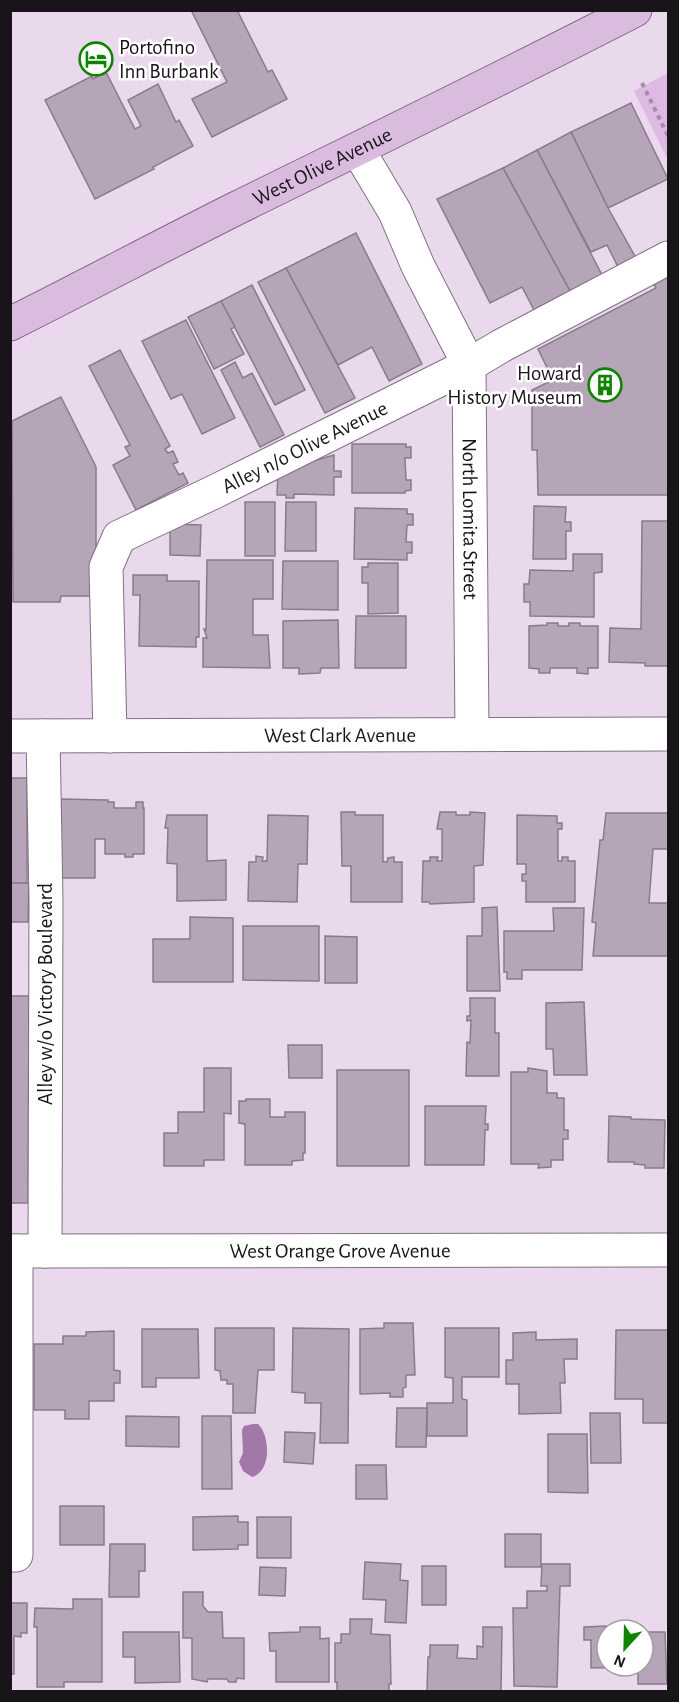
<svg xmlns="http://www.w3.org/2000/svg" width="679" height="1702" viewBox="0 0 679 1702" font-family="'Alegreya Sans',sans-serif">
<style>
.green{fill:#deb9e4}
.water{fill:#a278a8}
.building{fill:#b6a4b9;stroke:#8b7a8d;stroke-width:1.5}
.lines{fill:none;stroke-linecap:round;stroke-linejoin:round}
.minor-casing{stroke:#817084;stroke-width:35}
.major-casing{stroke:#86648b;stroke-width:35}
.path{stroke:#9f91a1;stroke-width:4;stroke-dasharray:4.5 4.5;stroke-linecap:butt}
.minor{stroke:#fff;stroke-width:33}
.major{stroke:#d9bcde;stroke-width:33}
.labels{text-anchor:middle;stroke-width:5;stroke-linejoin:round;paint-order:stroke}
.poi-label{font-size:21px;fill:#19131a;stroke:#fff;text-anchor:start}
.street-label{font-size:21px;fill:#19131a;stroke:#fff}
</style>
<rect width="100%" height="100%" fill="#ead8ed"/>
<path class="green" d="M668,73v87l-34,-69z"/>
<path class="water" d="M253,1424h5c12,11 14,48 -6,53l-9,-6 -4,-9 4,-9 -1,-23 2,-4z"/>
<g class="building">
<path d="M191,10h46l31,62 4,-2 15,29 -75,38 -20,-38 35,-17z"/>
<path d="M106,72l29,57 6,-3 -13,-26 30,-16 18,38 3,-2 14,26 -40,21 1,2 -59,30 -50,-99 47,-24 1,3z"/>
<path d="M631,103l37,76 -60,29 -37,-76z"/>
<path d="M571,132l37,76 28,50 -18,9 -11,-22 -16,7 -54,-102z"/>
<path d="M537,150l65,125 -32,16 -67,-123z"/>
<path d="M503,168l67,123 -36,19 -12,-23 -32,16 -53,-104z"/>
<path d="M356,233l66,131 -33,17 -17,-34 -34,18 -52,-97z"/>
<path d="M286,268l69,130 -30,15 -67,-131z"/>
<path d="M668,275v220h-130l-1,-45h-5v-60l21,-10 -15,-31 118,-61 -3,-5z"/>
<path d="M252,285l53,105 -30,15 -54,-104z"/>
<path d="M221,301l14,26 -4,2 13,25 -30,15 -26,-52z"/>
<path d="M186,320l49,98 -33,16 -20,-40 -11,5 -29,-58z"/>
<path d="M120,350l50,96 -5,3 3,4 5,-2 5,11 -5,2 6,11 4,-2 5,10 -52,27 -23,-45 17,-9 -5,-9 5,-2 -41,-79z"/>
<path d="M235,362l8,16 9,-5 32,62 -24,12 -39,-77z"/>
<path d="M61,397l35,70v129h-35l-1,6h-47l-1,-181z"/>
<path d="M352,444h54v3h5v11h-6l1,22h5v10l-6,1v2h-53z"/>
<path d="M334,455v16h7v6h-7v18l-40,-1v4h-8v-3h-9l1,-24z"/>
<rect x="245" y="502" width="30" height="54"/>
<path d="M286,502h30v49h-31z"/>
<path d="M534,506l32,1 -1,15h6v9h-5v28h-33z"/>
<path d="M355,508l52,1v5h6v11h-6l-1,17h6v11h-5v7l-53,-1z"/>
<path d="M642,521h26v145h-23v-3l-36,-1 1,-34 31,1z"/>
<path d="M170,524l31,1 -1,31 -30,-1z"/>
<path d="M573,554h29v18l-8,1v44l-64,-1v-14h-6v-18h5l1,-14 43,1z"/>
<path d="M207,560h66v39h-20v36h15l2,33 -67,-1v-29h4l-3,-9 2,1z"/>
<path d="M283,561h55v49l-56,-1z"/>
<path d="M368,563h30v50l-30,1v-31h-6v-16h6z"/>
<path d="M133,575h34v6h32v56h-3v10l-57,-1 1,-51h-7z"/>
<path d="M356,616h50v52h-51z"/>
<path d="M338,620l1,48h-18l-1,5 -21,1v-6h-16v-47z"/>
<path d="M547,623h11v3h11v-3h11v3h18v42h-10v6l-11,-1v-5h-27v5h-11v-4l-10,-1v-42l18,-1z"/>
<rect x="10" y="778" width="17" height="105"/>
<path d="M61,799l47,1v2h6v6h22v-6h7v6h1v46h-11v3h-8v-3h-20v-15h-10v39h-34z"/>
<path d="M341,812h14v3h28v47h4l1,-4 6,-1v5h8v40h-51v-36h-9z"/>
<path d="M440,812h16v3h14v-3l15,1 -2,52 -9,1v36l-44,2 -1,-2h-7l1,-41h7v-4h8l-1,4h5v-32h-5z"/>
<path d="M606,813h62v36h-15l-4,54h19v53h-75l3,-33 -4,-1 8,-82h3z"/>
<path d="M167,815h40v46l19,-1v40l-49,1v-37l-10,-1 1,-35h-3z"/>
<path d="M268,815l40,1 -1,48h-9l-1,38 -49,-1 1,-39h7v-6l7,1 -1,4h5z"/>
<path d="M517,815l40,1v7h5v6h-4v32h4v-4h6v4h7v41h-49v-21h-4v-7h4v-10h-9z"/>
<path d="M10,883h19l-1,39h-18z"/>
<path d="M497,907l3,84h-33v-55h15v-28z"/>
<path d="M553,908h31l-2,62h-60v9h-15v-7h-3v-41h50z"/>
<path d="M190,917l43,1v64h-80v-43h37z"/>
<path d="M243,926h76v55l-76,-1z"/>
<path d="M325,936l32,1v46h-32z"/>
<path d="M10,996h19l-1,207h-18z"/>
<path d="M470,998h25v35h4v43h-33l1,-34 3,1 1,-23 -4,1v-5h3z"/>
<path d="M584,1002l3,73h-33l-1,-26h-7v-46z"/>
<path d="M288,1045h34v33h-33z"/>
<path d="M204,1068h27v46l-7,-1v47h-20v6h-40v-33h14v-21h26z"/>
<path d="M528,1068l19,3v22h10v5h7v32h4v9h-5v21h-12v7l-13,1 1,-4h-28v-92h17z"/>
<rect x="337" y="1070" width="72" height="96"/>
<path d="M246,1099h24v18h15v-5h20v41h-2v7l-11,1v4h-47v-41l-6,-1v-22h7z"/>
<path d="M425,1106h61l-1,18h3v6h-3l-1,35h-59z"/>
<path d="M609,1116l22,1v2l34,1 -1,48h-19v-3l-11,-1v-2h-26z"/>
<path d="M384,1323h29l2,52h-9v12l-3,1v9h-13v-4l-30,1v-65l24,-1z"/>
<path d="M215,1328h59v42h-16l-3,43h-22v-29h-6v-4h-6l-1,-9 -5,-1z"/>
<path d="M293,1328l56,1 -1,114h-28l1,-40h-16v-10l-13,-1z"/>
<path d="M445,1328h54v49h-37v22l5,1v36h-40v-33h26v-25l-8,-1z"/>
<path d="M142,1329h56l1,49h-43v9h-14z"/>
<path d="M616,1330h52v93h-25v-24h-28z"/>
<path d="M114,1331v39l6,1v12h-6v18h-25v18h-24v-9h-31v-66h29v-8h23v-4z"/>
<path d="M536,1332v8l41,-1v20h-13l1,24h-5l1,30 -42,1v-30h-13v-24h7v-27z"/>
<path d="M397,1408h30l-1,39h-30z"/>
<path d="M590,1413h30l1,50h-30z"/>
<path d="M126,1416l53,1v30l-53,-1z"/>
<path d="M202,1416h29l1,73h-30z"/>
<path d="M285,1432l30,1 -2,31 -29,-2z"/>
<path d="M548,1434h39l1,59 -40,-1z"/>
<path d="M356,1465h30l1,34h-31z"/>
<rect x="60" y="1506" width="44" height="39"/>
<path d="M238,1516v6h10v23h-10v4l-45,1v-33z"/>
<rect x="257" y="1517" width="34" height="41"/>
<rect x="505" y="1534" width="36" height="33"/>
<path d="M110,1544h35v27h-6v26h-30z"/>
<path d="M365,1562l36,2 -1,16 8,1 -2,42 -21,-1 1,-22 -23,-1z"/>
<path d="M542,1564h28v22h-10l-3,101 -43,-1 -1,-78h14v-17h20v-5h-6z"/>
<rect x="422" y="1566" width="24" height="39"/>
<path d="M260,1567l26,1 -1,28 -26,-1z"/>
<path d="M183,1592h20v14l5,6h14l1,26h21v41l-7,-1 -1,4h-7l-2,-3h-19l-1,3 -15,-3v-41h-9z"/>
<path d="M73,1599h29v83h-38v5h-27v-60h-3l1,-19 38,1z"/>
<path d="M10,1603h17v30h-6v4l-7,-1v38h-4z"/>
<path d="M350,1619h22l-1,15 19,1 1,49h-2v8h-52v-10h-2v-39h6v-9h9z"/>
<path d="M606,1626l1,40h36v-34h22l2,52h-29v-17l-47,1v-28h-7v-13z"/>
<path d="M300,1627h20v12l9,-1v44h-53v-31h-6l-1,-18 31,-1z"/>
<path d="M483,1627h19l-1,65h-74l1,-35h2v-12h28l-1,13 20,1v-13l6,1z"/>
<path d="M123,1632h56l1,50 -45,1v-26h-12z"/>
</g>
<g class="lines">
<defs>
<g id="minor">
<path id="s1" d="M358,150l37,62 23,54 51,99 3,369"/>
<path id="s2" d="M10,736l658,-2"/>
<path d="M43,736l3,164 -1,351"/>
<path id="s3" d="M110,736l-4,-169 13,-30 93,-44 257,-128 32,-19 167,-88"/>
<path id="s4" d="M10,1251l658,-1"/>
<path d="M10,1555h6v-304"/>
</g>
<g id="major">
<path id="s5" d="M10,324c76,-38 151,-78 227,-116 132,-65 266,-130 398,-198"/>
</g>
</defs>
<use href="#minor" class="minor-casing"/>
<use href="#major" class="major-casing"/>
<path class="path" d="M642,83l26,53"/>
<use href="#minor" class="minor"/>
<use href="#major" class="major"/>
</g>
<defs>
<symbol id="hotel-ring" viewBox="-11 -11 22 22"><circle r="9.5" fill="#fff" stroke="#0f8400" stroke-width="1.5"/><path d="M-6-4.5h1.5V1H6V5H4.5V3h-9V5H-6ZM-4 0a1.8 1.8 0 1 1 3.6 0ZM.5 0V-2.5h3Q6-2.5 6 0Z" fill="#0f8400"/></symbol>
<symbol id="building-ring" viewBox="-11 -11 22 22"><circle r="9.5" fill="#fff" stroke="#0f8400" stroke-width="1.5"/><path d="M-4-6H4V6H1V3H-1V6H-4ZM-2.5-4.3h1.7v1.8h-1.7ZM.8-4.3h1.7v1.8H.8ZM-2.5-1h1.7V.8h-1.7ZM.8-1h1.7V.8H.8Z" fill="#0f8400"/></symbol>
</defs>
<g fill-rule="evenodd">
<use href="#hotel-ring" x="77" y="40" width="38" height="38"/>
<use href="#building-ring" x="586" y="366" width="38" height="38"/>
</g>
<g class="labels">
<g class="poi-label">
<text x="119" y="54">Portofino<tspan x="119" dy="24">Inn Burbank</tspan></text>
<text x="582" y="380" text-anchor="end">Howard<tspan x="582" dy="24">History Museum</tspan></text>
</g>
<g class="street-label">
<text dy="7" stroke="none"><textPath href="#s5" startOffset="350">West Olive Avenue</textPath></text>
<text dy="7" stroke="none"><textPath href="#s3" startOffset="408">Alley n/o Olive Avenue</textPath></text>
<text dy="7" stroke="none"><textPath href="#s1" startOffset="396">North Lomita Street</textPath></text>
<text dy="7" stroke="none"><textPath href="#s2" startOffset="330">West Clark Avenue</textPath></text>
<text transform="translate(45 994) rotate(-90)" y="7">Alley w/o Victory Boulevard</text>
<text dy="7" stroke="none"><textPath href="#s4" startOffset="330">West Orange Grove Avenue</textPath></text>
</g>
</g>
<rect width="679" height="1702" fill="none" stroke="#19131a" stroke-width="24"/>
<g transform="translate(625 1648) rotate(202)"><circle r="28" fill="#ffffff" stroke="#a3a1a3" stroke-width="1.5"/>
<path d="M0-4.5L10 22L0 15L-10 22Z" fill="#0f8400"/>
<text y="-9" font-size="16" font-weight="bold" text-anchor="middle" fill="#19131a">N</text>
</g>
</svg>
